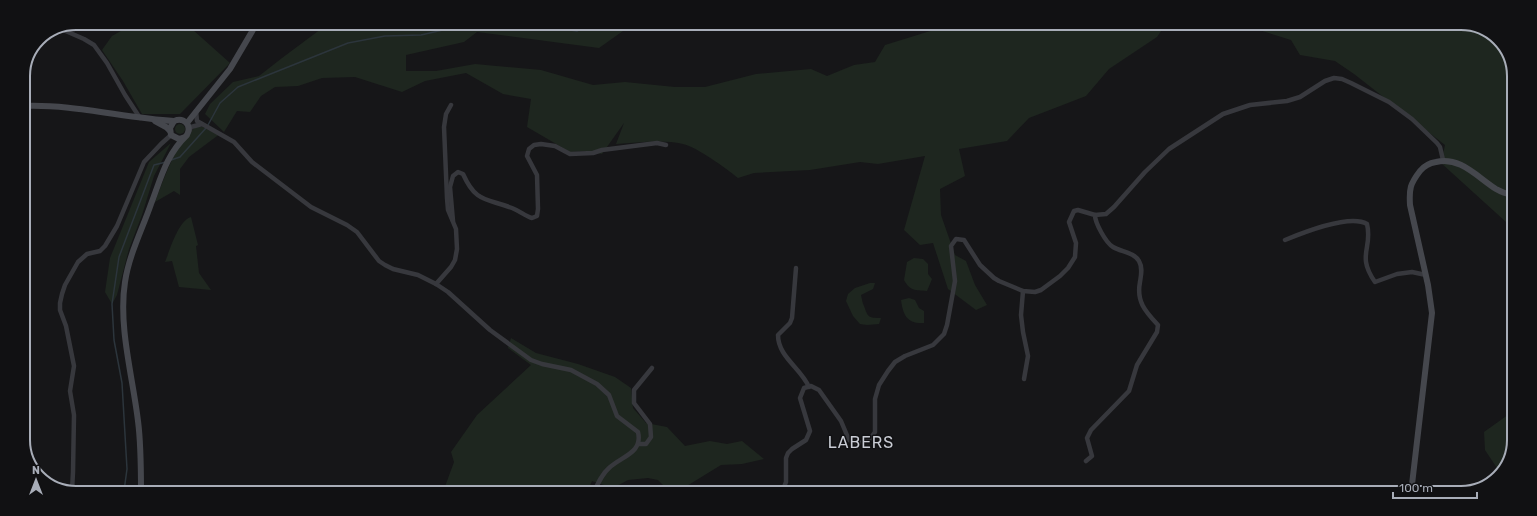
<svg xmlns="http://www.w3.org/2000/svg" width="1537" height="516" viewBox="0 0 1537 516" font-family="Rubik,sans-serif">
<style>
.green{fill:#1e261f}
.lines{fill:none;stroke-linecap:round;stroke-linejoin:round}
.stream{stroke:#2c353c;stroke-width:1.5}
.street{stroke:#37383d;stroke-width:4.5}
.secondary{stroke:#45474d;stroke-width:6}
.labels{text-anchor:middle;stroke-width:3;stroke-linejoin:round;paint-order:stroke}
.quarter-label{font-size:16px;letter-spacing:1px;fill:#c9ccd4;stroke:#111113}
.rim{fill:none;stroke:#a8adb8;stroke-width:2}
</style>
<rect width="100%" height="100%" fill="#161618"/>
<g class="green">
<path d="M135,23h46l12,7 37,33 -50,51h-38l-19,-33 -21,-31 10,-14z"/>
<path d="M329,23l318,1 -24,7 -24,17 -122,-16 -13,10 -58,13v16h30l39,-7 66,6 52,15 32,-3 50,5h30l51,-13 55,-5 16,7 27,-11 21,-3 10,-17 68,-21h213l-9,13 -48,32 -23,27 -57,22 -22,23 -48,8 6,27 -25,13 1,26 14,40 11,6 9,24 12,20 -11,5 -28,-21 -15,-46 -13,2 -16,-15 21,-74 -47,8 -18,-2 -50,8 -56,3 -16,5c-11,-9 -41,-31 -55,-34 -22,-5 -45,-1 -67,0l8,-21 -22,31 -17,-3 -15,1 -43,-25 4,-28 -28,-5 -37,-21 -41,8 -23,11 -47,-15 -33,1 -24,8 -23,1 -14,9 -11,16 -13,-1 -13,21 -19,-18 5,-10 23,-22 26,-6 23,-18z"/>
<path d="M1246,25h229l28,18 11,29 -1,153 -7,-3 -65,-59 4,-18 -91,-71 -19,-13 -35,-6 -9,-15 -35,-11z"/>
<circle cx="180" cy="129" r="5"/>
<path d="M198,127h5l15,8 -1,1 -28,21 -9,12v26l-6,-4 -19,11c7,-18 25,-71 43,-75z"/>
<path d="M171,143l-17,33 -12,39 -13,34 -12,46 -5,9 -7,-12 5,-34 39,-96z"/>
<path d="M191,217l7,28 -2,1 3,27 12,17 -32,-3 -7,-26 -7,1c5,-12 13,-41 26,-45z"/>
<path d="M914,258l9,1 5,5v10l4,5 -5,12c-12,-1 -17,0 -23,-11l3,-18z"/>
<path d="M870,283h5l-2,6 -12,6c1,4 1,7 3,11 4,11 4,12 17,12l-2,6 -12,1 -7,-1 -7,-8 -7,-15 2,-7 7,-6z"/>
<path d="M909,298l6,2 4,8 5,3v12c-17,1 -21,-8 -23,-23z"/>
<path d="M511,338l25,15 42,11 37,13 16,11 2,20 13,15 21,4 18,19 25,-5 17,3 15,-3 22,18 -22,5 -21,1 -44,27 -12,-5 -7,-7 -10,-2 -20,2 -15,8 -21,-7 -5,11h-144l11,-30 -3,-10 26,-37 54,-50 -23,-17z"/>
<path d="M1512,412v42l-15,22 2,-5 -14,-21 -1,-18z"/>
</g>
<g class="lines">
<g class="stream">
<path d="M528,24l49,7 12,-7"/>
<path d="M208,125l12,-22 18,-16 110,-44 37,-7 36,-1 48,-11"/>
<path d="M171,160l9,-3 26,-29"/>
<path d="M124,491l3,-22 -5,-86 -8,-43 -2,-36 7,-47 35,-92 12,-3"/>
</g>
<g class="street">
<path d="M61,29l23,10 10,6 13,18 18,32 15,23"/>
<path d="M196,111l1,10 37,21 18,20 59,45 36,18 10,7 22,29 6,4 8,4 25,6 18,9 12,8 42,38 41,30 11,4 29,6 26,14 12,11 8,21 21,16c5,21 -16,24 -29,36 -7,6 -11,15 -15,24"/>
<path d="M189,132l2,-5 11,-3"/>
<path d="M1095,215l11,-1 8,-7 31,-35 24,-23 54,-35 27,-9 37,-4 13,-4 25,-16 9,-3 8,1 9,4 38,19 23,17 25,24 3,4 3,13"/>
<path d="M453,221l-3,-34 3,-11 5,-4 5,2c13,29 23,24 49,34 8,3 13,8 20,10l5,-2 1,-7 -1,-34 -10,-19 2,-7 5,-4 7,-1 14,2 15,8 23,-1 9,-3 55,-7 9,2"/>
<path d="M1285,240c17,-7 65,-26 82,-16 6,24 -11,31 8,58l22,-8 15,-2 14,3"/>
<path d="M796,268l-4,50 -2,5 -12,12c0,22 23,33 31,52"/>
<path d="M436,284l15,-17 4,-7 2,-11 -1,-20 -8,-19 -1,-12 -3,-71 2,-13 5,-9"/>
<path d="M1023,291l-2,24 2,17 5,24 -4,23"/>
<path d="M639,444h7l5,-7 -1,-13 -16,-21v-13l18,-22"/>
<path d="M72,491l1,-19 1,-57 -4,-24 4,-25 -8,-40 -6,-16v-7l2,-9 3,-9 13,-23 9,-8 13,-3 5,-5 12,-20 27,-64 17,-18 10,-9"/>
<path d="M782,492l4,-10v-24l2,-5 4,-4 14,-9 4,-9 -10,-33 4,-10 7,-2 8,4 22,31 8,19 10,3 11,-4 5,-7v-33l4,-14 9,-14 7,-9 10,-6 28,-11 11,-11 3,-9 8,-44 -4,-35 5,-7 8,1 16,25 14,13 5,3 24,10 12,1 6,-2 19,-14 8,-8 7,-11 1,-14 -7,-21 5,-11 4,-1 17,5c0,8 11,28 18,32 8,5 21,5 26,14 4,7 2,14 1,21 -4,20 6,30 18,43l-1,7 -20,33 -8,26 -38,39 -4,8 5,18 -6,5"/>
</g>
<g class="secondary">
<path d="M23,106c51,-2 101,12 151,15"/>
<path d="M155,121l11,6 4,4"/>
<path d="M187,123l43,-54 27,-46"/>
<path d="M141,491c0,-23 0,-47 -3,-70 -5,-43 -20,-95 -13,-139 4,-27 17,-52 26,-78 10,-26 15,-49 36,-69 5,-10 -3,-18 -13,-14l-4,7 1,7 8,4 6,-2"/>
<path d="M1411,493l21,-180 -4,-28 -18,-80c-1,-16 0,-21 10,-34 4,-5 10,-8 16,-9 24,-6 41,15 60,27 5,3 11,5 17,6"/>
</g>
</g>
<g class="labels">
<g class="quarter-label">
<text x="861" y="448">LABERS</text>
</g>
</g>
<path d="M0 0H1537V516H0ZM76 30H1461A46 46 0 0 1 1507 76V440A46 46 0 0 1 1461 486H76A46 46 0 0 1 30 440V76A46 46 0 0 1 76 30Z" fill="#111113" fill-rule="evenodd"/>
<path class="rim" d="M76 30H1461A46 46 0 0 1 1507 76V440A46 46 0 0 1 1461 486H76A46 46 0 0 1 30 440V76A46 46 0 0 1 76 30Z"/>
<g transform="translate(36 480)" stroke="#111113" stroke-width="3" paint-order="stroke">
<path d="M0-3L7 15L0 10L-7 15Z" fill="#a8adb8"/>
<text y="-6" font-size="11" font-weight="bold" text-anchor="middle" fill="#a8adb8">N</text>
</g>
<path d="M1393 492v6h84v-6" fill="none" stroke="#a8adb8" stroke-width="2"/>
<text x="1399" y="492" font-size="12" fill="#a8adb8" stroke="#111113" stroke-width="3" paint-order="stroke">100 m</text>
</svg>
